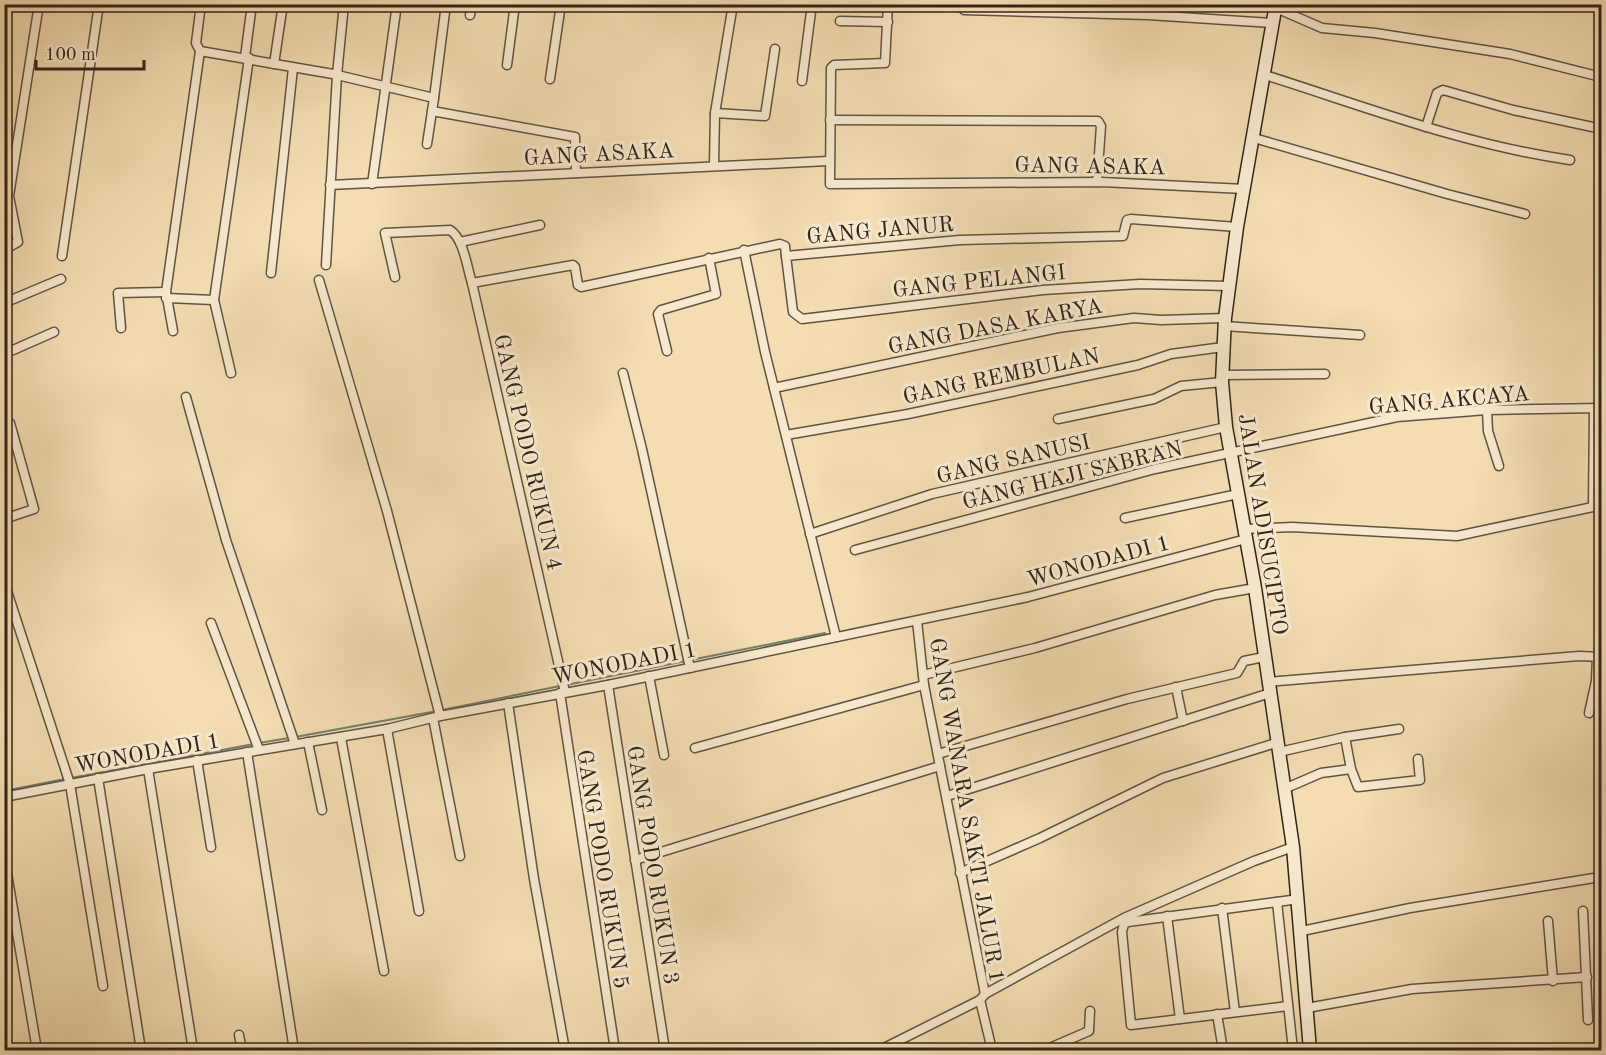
<svg xmlns="http://www.w3.org/2000/svg" width="1606" height="1055" viewBox="0 0 1606 1055" font-family="'Old Standard TT',serif">
<style>
.lines{fill:none;stroke-linecap:round;stroke-linejoin:round}
.stream{stroke:#72806e;stroke-width:2}
.street-casing{stroke:#625341;stroke-width:11}
.secondary-casing{stroke:#31251b;stroke-width:15}
.street{stroke:#f8e9ce;stroke-width:8}
.secondary{stroke:#f8e9ce;stroke-width:12}
.labels{text-anchor:middle;stroke-width:6;stroke-linejoin:round;paint-order:stroke}
.street-label{font-size:22px;fill:#31251b;stroke:#f8e9ce}
</style>
<rect width="100%" height="100%" fill="#f4ddb3"/>
<filter id="stains"><feTurbulence type="fractalNoise" baseFrequency=".00333" numOctaves="4"/><feColorMatrix values="0 0 0 0 .2 0 0 0 0 .09 0 0 0 0 .02 0 0 0 .5 -.17"/></filter>
<radialGradient id="worn" r=".72"><stop offset=".6" stop-color="#630" stop-opacity="0"/><stop offset="1" stop-color="#630" stop-opacity=".3"/></radialGradient>
<g class="lines">
<g class="stream">
<path d="M566,685l259,-52"/>
<path d="M442,710l118,-24"/>
<path d="M295,737l142,-26"/>
<path d="M259,743l30,-5"/>
<path d="M71,778l183,-34"/>
<path d="M4,791l61,-12"/>
</g>
<defs>
<g id="street">
<path d="M888,4l-3,59 -51,2 -3,3 -1,116 272,-2 142,7"/>
<path d="M1276,8l46,20 53,5 135,21 91,23"/>
<path d="M964,10l184,5 125,8"/>
<path d="M470,15l2,-11"/>
<path d="M840,21l48,1"/>
<path d="M200,51l-4,-8 5,-39"/>
<path d="M245,57l7,-53"/>
<path d="M274,64l9,-60"/>
<path d="M507,65l8,-61"/>
<path d="M1265,75c101,32 200,70 305,85"/>
<path d="M550,79l11,-75"/>
<path d="M802,81l10,-77"/>
<path d="M434,98l12,-94"/>
<path d="M432,111l143,26 1,36"/>
<path d="M715,113l50,3 10,-67"/>
<path d="M830,120l268,1 3,5 -4,56"/>
<path d="M1426,127l11,-34 6,-3 70,20 89,19"/>
<path d="M1254,138l193,56 78,20"/>
<path d="M714,165l1,-52 18,-109"/>
<path d="M372,184l25,-180"/>
<path d="M330,185l498,-24"/>
<path d="M460,242l80,-17"/>
<path d="M4,250l14,-8 -9,-46 30,-192"/>
<path d="M744,250l21,102 71,285"/>
<path d="M62,256l37,-252"/>
<path d="M786,256l7,56 9,7 241,-29 97,-6 89,2"/>
<path d="M326,265l11,-190 7,-71"/>
<path d="M271,273l22,-205"/>
<path d="M395,277l-10,-44 65,-3c14,9 17,38 22,53l93,409"/>
<path d="M319,280l68,231 53,205"/>
<path d="M472,283l101,-18 2,2 3,18 3,2 199,-43 5,2 1,10 174,-16 163,-4 4,-16 4,-1 106,8"/>
<path d="M166,298l48,2"/>
<path d="M4,303l57,-24"/>
<path d="M1224,326l136,9"/>
<path d="M121,328l-3,-35 48,-1"/>
<path d="M173,331l-7,-39 34,-241 133,23 101,24 -7,46"/>
<path d="M667,351l-9,-37 3,-4 55,-16 -7,-36"/>
<path d="M4,354l50,-22"/>
<path d="M231,373l-17,-73 35,-242"/>
<path d="M623,373l19,76 48,219"/>
<path d="M1222,375l103,-1"/>
<path d="M774,388l284,-60 76,-10 27,2 64,-2"/>
<path d="M186,397l40,143 69,204"/>
<path d="M1487,410l1,21 11,35"/>
<path d="M1058,419l96,-20 27,-13 41,-4"/>
<path d="M786,435l122,-21 230,-49 33,-11 52,-7"/>
<path d="M1593,505l1,-97"/>
<path d="M1125,518l113,-24"/>
<path d="M4,519l30,-10 -24,-86"/>
<path d="M1244,529l48,-2 165,9 145,-31"/>
<path d="M810,534l122,-40 294,-67"/>
<path d="M855,550l300,-81 242,-52 90,-7 115,-2"/>
<path d="M4,582l66,202 33,202"/>
<path d="M211,623l48,127"/>
<path d="M923,675l112,-27 180,-53 40,-7"/>
<path d="M649,676l15,79"/>
<path d="M1268,682l311,-26 23,1"/>
<path d="M608,685l57,365"/>
<path d="M1176,687l7,34"/>
<path d="M560,693l55,357"/>
<path d="M508,703l26,176 31,171"/>
<path d="M1589,713l7,-32 1,-24"/>
<path d="M433,718l27,138"/>
<path d="M387,729l32,182"/>
<path d="M1345,737l6,32 7,18 62,-7 -2,-21"/>
<path d="M341,738l43,233"/>
<path d="M308,742l14,68"/>
<path d="M695,748l229,-63"/>
<path d="M247,752l47,298"/>
<path d="M1279,752l66,-15 54,-8"/>
<path d="M938,754l189,-55 110,-26 7,-12 20,-4"/>
<path d="M197,760l14,87"/>
<path d="M148,769l45,281"/>
<path d="M98,778l43,272"/>
<path d="M1284,789l37,-16 30,-4"/>
<path d="M947,796l323,-103"/>
<path d="M4,797l144,-28 239,-40 53,-13 168,-31 420,-88 218,-58"/>
<path d="M4,856l33,194"/>
<path d="M635,860l305,-94"/>
<path d="M960,873l80,-35 123,-60 116,-36"/>
<path d="M1277,902l16,148"/>
<path d="M1222,908l13,104"/>
<path d="M1583,911l5,109"/>
<path d="M1167,916l13,103"/>
<path d="M1548,921l5,60"/>
<path d="M1302,931l108,-23 190,-31"/>
<path d="M985,994l139,-76 130,-57 39,-14"/>
<path d="M980,1000l12,50"/>
<path d="M1288,1006l-157,19 -9,-93 2,-8 4,-2 171,-23"/>
<path d="M1307,1008l105,-19 175,-12"/>
<path d="M1217,1014l6,36"/>
<path d="M239,1035l3,15"/>
<path d="M880,1050l100,-50 5,-6 -61,-309 -7,-64"/>
<path d="M1045,1050l44,-19 1,-20"/>
</g>
<path id="secondary" d="M1276,4l-39,223 -12,91 -3,64 4,45 29,161 38,259 17,203"/>
</defs>
<use href="#street" class="street-casing"/>
<use href="#secondary" class="secondary-casing"/>
<use href="#street" class="street"/>
<use href="#secondary" class="secondary"/>
</g>
<g class="labels">
<g class="street-label">
<text transform="translate(599 153) rotate(-3)" y="8">GANG ASAKA</text>
<text transform="translate(1090 165) rotate(1)" y="8">GANG ASAKA</text>
<text transform="translate(880 229) rotate(-5)" y="8">GANG JANUR</text>
<text transform="translate(979 280) rotate(-6)" y="8">GANG PELANGI</text>
<text transform="translate(995 325) rotate(-11)" y="8">GANG DASA KARYA</text>
<text transform="translate(1001 375) rotate(-12)" y="8">GANG REMBULAN</text>
<text transform="translate(1449 399) rotate(-5)" y="8">GANG AKCAYA</text>
<text transform="translate(529 452) rotate(77)" y="8">GANG PODO RUKUN 4</text>
<text transform="translate(1013 458) rotate(-13)" y="8">GANG SANUSI</text>
<text transform="translate(1072 474) rotate(-14)" y="8">GANG HAJI SABRAN</text>
<text transform="translate(1264 524) rotate(81)" y="8">JALAN ADISUCIPTO</text>
<text transform="translate(1098 560) rotate(-15)" y="8">WONODADI 1</text>
<text transform="translate(624 662) rotate(-11)" y="8">WONODADI 1</text>
<text transform="translate(147 752) rotate(-10)" y="8">WONODADI 1</text>
<text transform="translate(968 810) rotate(80)" y="8">GANG WANARA SAKTI JALUR 1</text>
<text transform="translate(654 865) rotate(81)" y="8">GANG PODO RUKUN 3</text>
<text transform="translate(604 869) rotate(81)" y="8">GANG PODO RUKUN 5</text>
</g>
</g>
<rect width="1606" height="1055" fill="none" stroke="#f4ddb3" stroke-width="24"/>
<rect x="6" y="6" width="1594" height="1043" fill="none" stroke="#31251b" stroke-width="3"/>
<rect x="12" y="12" width="1582" height="1031" fill="none" stroke="#31251b" stroke-width="1.5"/>
<path d="M36 60v9h108v-9" fill="none" stroke="#31251b" stroke-width="3"/>
<text x="45" y="60" font-size="18" fill="#31251b" stroke="#f8e9ce" stroke-width="4.5" paint-order="stroke">100 m</text>
<rect width="100%" height="100%" filter="url(#stains)"/>
<rect width="100%" height="100%" fill="url(#worn)"/>
</svg>
